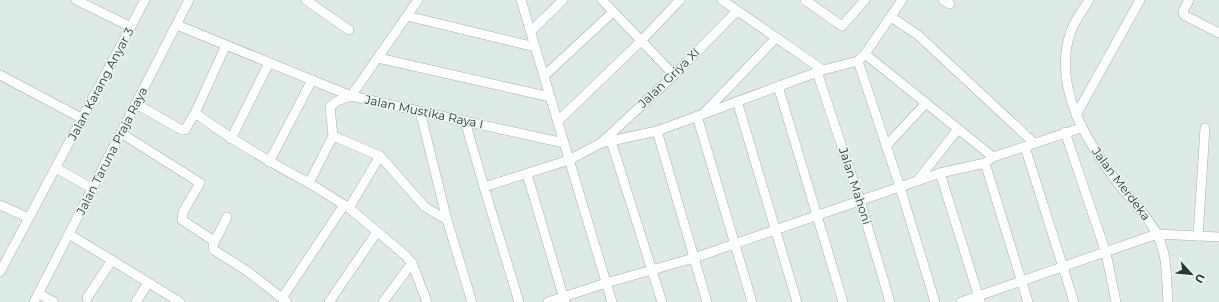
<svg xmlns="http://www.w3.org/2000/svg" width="1219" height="302" viewBox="0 0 1219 302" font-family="Montserrat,sans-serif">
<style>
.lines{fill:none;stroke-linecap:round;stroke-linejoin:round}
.minor-casing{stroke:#a1b1ac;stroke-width:10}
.minor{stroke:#fff;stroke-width:9}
.labels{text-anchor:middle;stroke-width:3;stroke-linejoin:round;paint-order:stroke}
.street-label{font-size:12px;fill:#1f3934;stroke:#eef6f3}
</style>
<rect width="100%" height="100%" fill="#deeae5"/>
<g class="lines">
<defs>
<g id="minor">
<path d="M76,0l55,27"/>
<path d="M306,0l43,30"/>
<path d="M418,0l-67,96 213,47"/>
<path d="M521,0l91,302"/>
<path d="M602,0l72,75"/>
<path d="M722,0l101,70"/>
<path d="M805,0l37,26 23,-26"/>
<path d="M943,0l7,4"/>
<path d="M1089,0c-6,10 -14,20 -18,31 -20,56 17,113 49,155 13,16 28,31 37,48 11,22 9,44 11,68"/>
<path d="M1189,0l-6,11 1,4 35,18"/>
<path d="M407,16l128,31"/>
<path d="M891,17l27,18 116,108"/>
<path d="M177,25l174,71"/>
<path d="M531,31l32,-31"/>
<path d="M865,54l128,103"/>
<path d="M378,58l172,39"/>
<path d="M858,61l42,126 35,115"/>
<path d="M817,72l43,129 30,101"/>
<path d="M0,75l83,44"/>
<path d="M544,76l69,-64"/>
<path d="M778,86l65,216"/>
<path d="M351,96l-14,5 -7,6 3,29 -24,47 40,25 56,47 7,8 15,39"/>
<path d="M737,101l60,201"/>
<path d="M136,104l46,26h3l10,-17c37,27 74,49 114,70"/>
<path d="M420,111l27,109 25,82"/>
<path d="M705,112l71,-74"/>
<path d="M195,113l31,-68"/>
<path d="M1076,115l64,-115"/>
<path d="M697,116l55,186"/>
<path d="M465,121l19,66 85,-27 32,-17 56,-12 166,-61 35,-9 7,-7 37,-54"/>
<path d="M558,121l83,-80 39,-41"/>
<path d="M657,131l50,171"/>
<path d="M1065,132l41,121 10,49"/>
<path d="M121,133l79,50 -17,29 -1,8 32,21"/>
<path d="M333,136l47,20 45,51 22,13"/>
<path d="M231,139l38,-76"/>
<path d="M611,141l51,161"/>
<path d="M601,143l73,-68 63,-64"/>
<path d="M886,146l40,-43"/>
<path d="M1025,147l49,155"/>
<path d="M269,162l43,-82"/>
<path d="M985,163l43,139"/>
<path d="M56,168l37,21"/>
<path d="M940,173l40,128"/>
<path d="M527,174l38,128"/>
<path d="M917,181l41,-52"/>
<path d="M484,187l35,115"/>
<path d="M0,205l29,13"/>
<path d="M349,208l31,-52"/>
<path d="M227,217l-14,28 1,5 33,21 40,31"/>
<path d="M69,234l111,68"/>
<path d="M1198,236l7,-108"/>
<path d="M0,272l145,-272"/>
<path d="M39,294l15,8"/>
<path d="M87,298l25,-38"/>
<path d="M282,298l62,-93"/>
<path d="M34,302l155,-302"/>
<path d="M136,302l12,-19"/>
<path d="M329,302l48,-70"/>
<path d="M383,302l29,-39"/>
<path d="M548,302l58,-19 88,-25 246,-85 45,-10 8,-6 88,-29"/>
<path d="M961,302l196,-68 62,3"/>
</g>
</defs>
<use href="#minor" class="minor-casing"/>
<use href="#minor" class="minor"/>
</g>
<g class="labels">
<g class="street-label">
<text transform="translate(669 78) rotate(-44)" y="4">Jalan Griya XI</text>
<text transform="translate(101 84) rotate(-62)" y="4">Jalan Karang Anyar 3</text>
<text transform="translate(424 112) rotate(12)" y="4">Jalan Mustika Raya I</text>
<text transform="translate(112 151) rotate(-63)" y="4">Jalan Taruna Praja Raya</text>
<text transform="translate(1121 184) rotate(53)" y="4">Jalan Merdeka</text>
<text transform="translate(855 186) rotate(72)" y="4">Jalan Mahoni</text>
</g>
</g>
<g transform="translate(1191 274) rotate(117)" stroke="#eef6f3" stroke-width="3" paint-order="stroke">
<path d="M0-3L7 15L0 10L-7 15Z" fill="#1f3934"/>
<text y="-6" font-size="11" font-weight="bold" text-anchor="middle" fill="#1f3934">U</text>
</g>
</svg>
